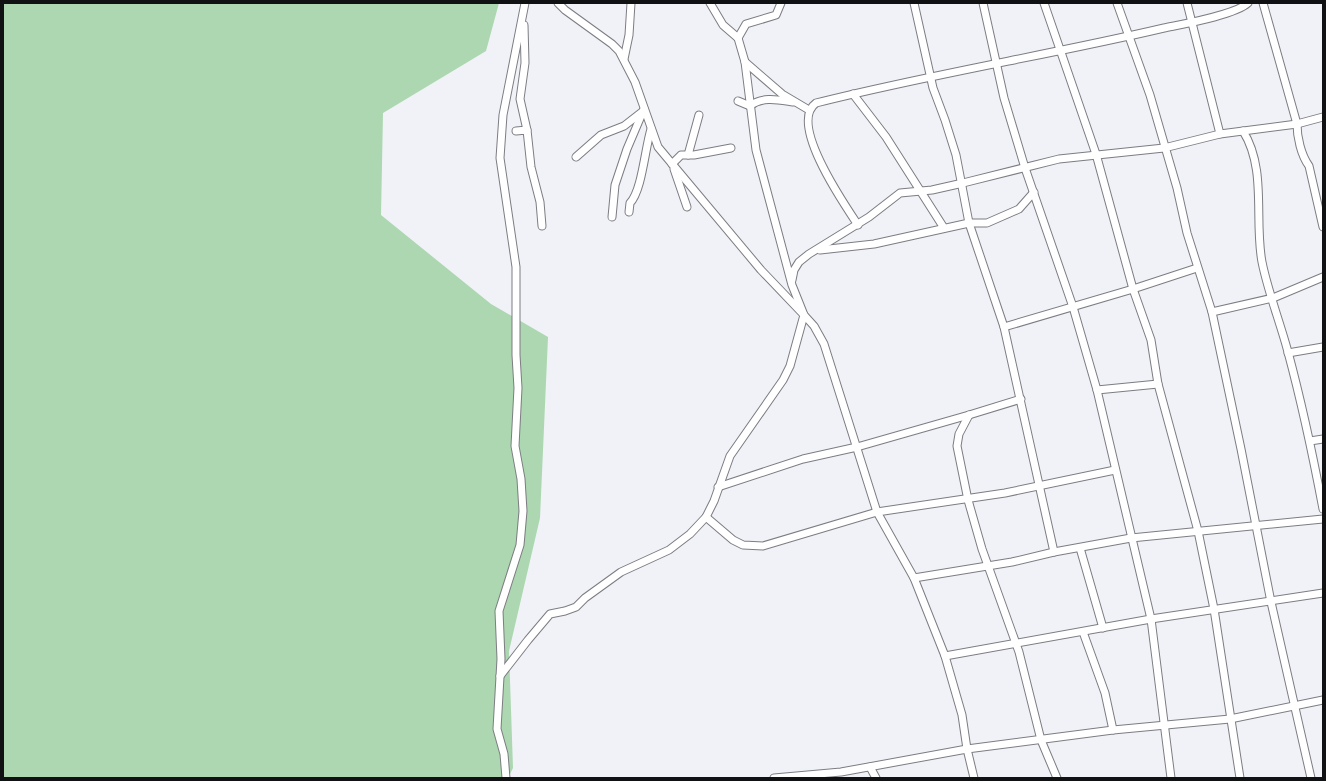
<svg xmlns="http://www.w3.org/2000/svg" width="1326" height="781" viewBox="0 0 1326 781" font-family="'Space Grotesk',sans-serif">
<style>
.green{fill:#acd7b0}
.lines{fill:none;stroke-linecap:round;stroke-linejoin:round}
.minor-casing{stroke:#7c7d82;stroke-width:9}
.minor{stroke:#fff;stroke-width:7}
</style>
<rect width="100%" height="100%" fill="#f0f2f7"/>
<path class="green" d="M3,3h496l-13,48 -103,62 -2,102 110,89 57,33 -8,181 -31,133 4,117 -5,10h-505z"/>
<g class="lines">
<defs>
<g id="minor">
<path d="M710,3l13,22 15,13 7,24 11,88 36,135 12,30 10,11 10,18 53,168 37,66 31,78 17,59 5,34 7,29"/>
<path d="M914,3l19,85 12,32 11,35 13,68 35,104 50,225"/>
<path d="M983,3l21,95 21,70 48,139 24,83 54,229 20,159"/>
<path d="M1044,3l52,151 37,135 18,51 7,44 40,147 16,78 26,169"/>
<path d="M1117,3l33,92 27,93 10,45 25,79 29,137 30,153 40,176"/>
<path d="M1187,3l33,131"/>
<path d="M1263,3l34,121c0,13 4,31 12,42l14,61"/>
<path d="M524,25l1,38 -5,36 7,31"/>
<path d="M738,38l8,-14 30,-9 5,-12"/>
<path d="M624,59l5,-24 2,-32"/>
<path d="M745,62l37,32 27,16"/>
<path d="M853,94l33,43 58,91"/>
<path d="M738,101l12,5c12,-10 29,-6 43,-4"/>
<path d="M516,131l11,-1 4,37 9,35 2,24"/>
<path d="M1243,131c24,38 11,89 19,131 6,30 18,60 26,90 14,52 25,104 35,157"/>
<path d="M688,155l11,-40"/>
<path d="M576,157l25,-22 23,-9 18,-14"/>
<path d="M672,164l9,-9h13l37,-7"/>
<path d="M674,169l13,38"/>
<path d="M629,212l1,-9c12,-12 15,-55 21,-74"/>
<path d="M612,217l3,-32 12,-36 17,-40"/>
<path d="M858,225c-14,-21 -70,-102 -42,-122 115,-29 233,-48 348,-75 19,-4 71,-13 84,-25"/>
<path d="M820,250l54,-6 95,-21h18l32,-14 15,-17"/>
<path d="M792,280l2,-10 5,-8 10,-8 60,-37 31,-24 32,-3 31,-7 96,-24 105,-11 56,-14 77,-10 26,-7"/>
<path d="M1212,312l61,-14 50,-21"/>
<path d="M1004,327l129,-38 64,-21"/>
<path d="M1288,353l35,-6"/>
<path d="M1097,390l61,-6"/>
<path d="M969,415l-10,19 -2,12 11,54 14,49 37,103 22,88 16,38"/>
<path d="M1310,441l13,-2"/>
<path d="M718,487l85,-28 54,-12 112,-32 52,-16"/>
<path d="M706,517l27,23 10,5 20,1 114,-34 128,-19 110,-23"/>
<path d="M1080,548l23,80"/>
<path d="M914,578l98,-16 42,-10 77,-14 192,-19"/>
<path d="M1083,632l22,61 8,37"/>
<path d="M945,656l206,-37 172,-26"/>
<path d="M500,676l28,-36 22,-26 15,-3 11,-4 9,-9 36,-26 48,-22 21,-16 16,-17 8,-16 16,-45 53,-76 7,-14 14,-51 -43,-45 -103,-123 -23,-65 -16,-31 -7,-7 -47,-34 -7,-7"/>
<path d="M870,767l6,11"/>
<path d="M506,778l-2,-24 -7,-25 4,-70 -2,-48 21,-66 3,-34 -2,-32 -6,-33 3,-58 -2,-33v-88l-16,-109 3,-43 22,-112"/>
<path d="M774,778l67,-6 126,-23 146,-19 117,-11 93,-19"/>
</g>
</defs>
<use href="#minor" class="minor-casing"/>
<use href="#minor" class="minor"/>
</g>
<rect width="1326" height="781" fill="none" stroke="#101112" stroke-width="8"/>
</svg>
